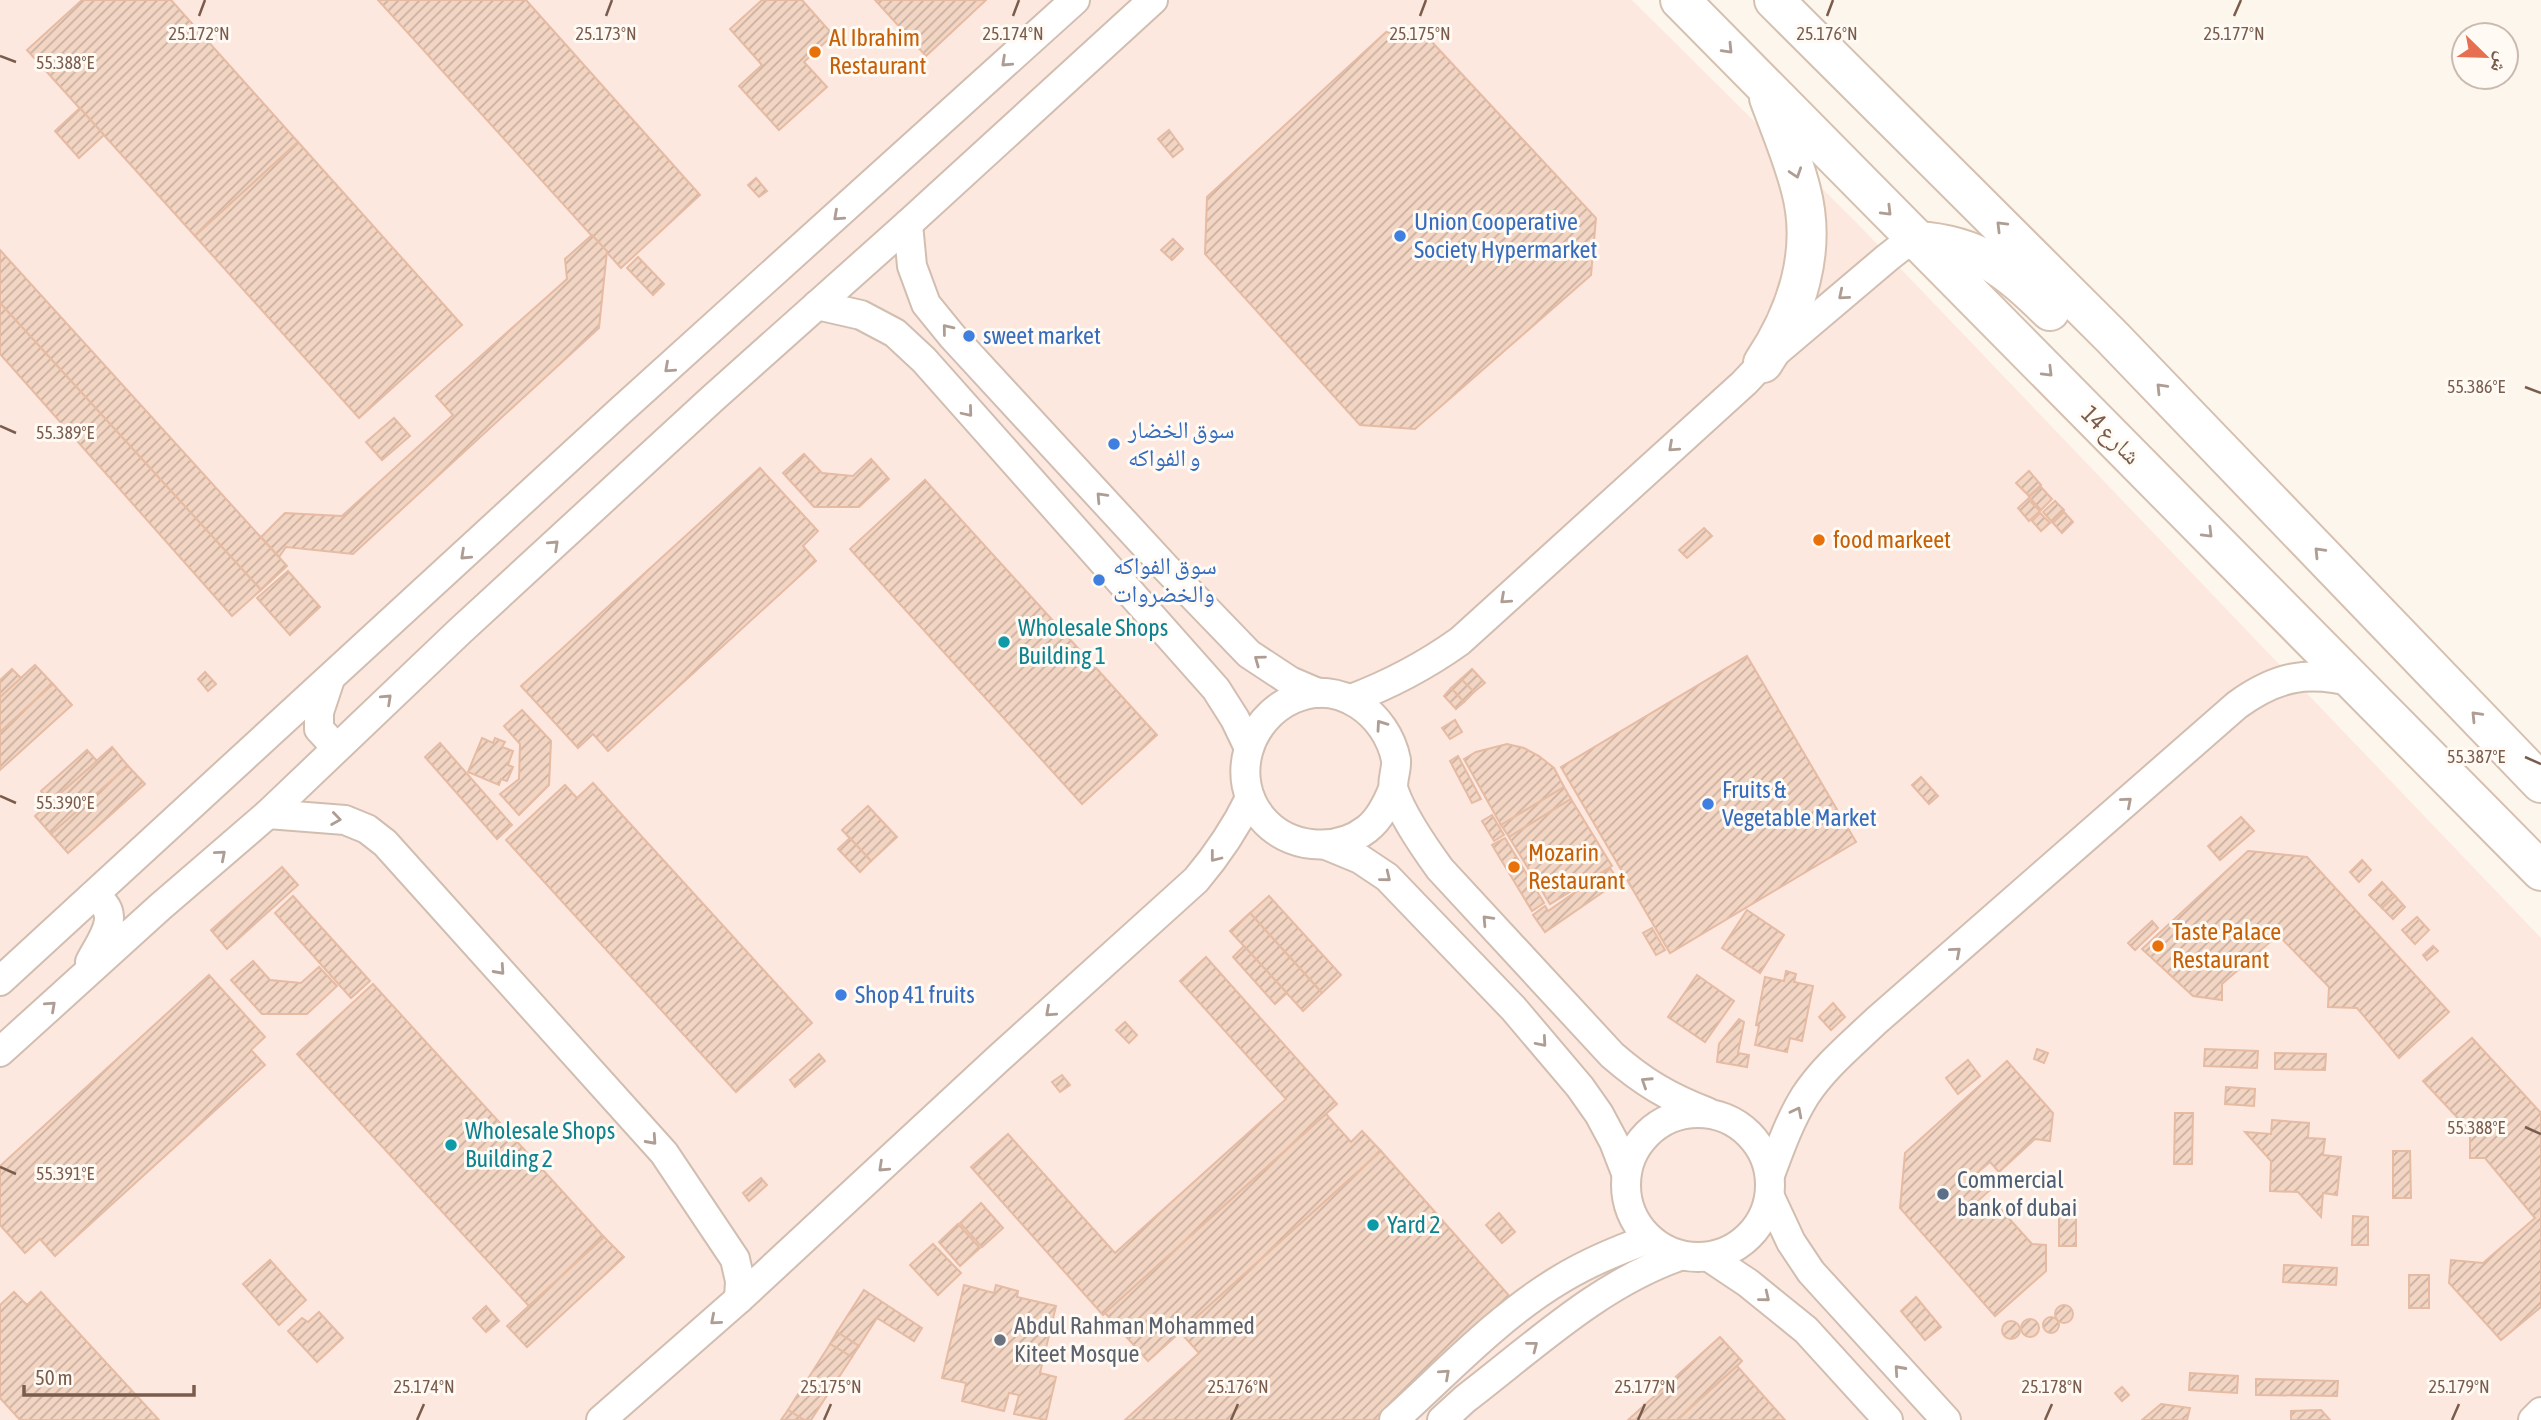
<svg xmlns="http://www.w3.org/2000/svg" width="2541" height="1420" viewBox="0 0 2541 1420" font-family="'Asap Condensed','Noto Naskh Arabic',sans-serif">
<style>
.commercial{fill:#fde8e0}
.building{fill:url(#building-hatch);stroke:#e6bba3;stroke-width:2}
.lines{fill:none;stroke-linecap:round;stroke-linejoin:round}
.minor-casing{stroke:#d1beb0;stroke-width:32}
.secondary-casing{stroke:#d6c0b0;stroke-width:42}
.minor{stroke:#fff;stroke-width:28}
.secondary{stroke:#fff;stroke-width:38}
.oneway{stroke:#af9d94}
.ticks{fill:none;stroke:#7a5c4d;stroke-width:2.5}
.food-dot{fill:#e8710a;stroke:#fffaf3;stroke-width:2.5}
.shop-dot{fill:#3f7fe0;stroke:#fffaf3;stroke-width:2.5}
.culture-dot{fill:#0f9aa8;stroke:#fffaf3;stroke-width:2.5}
.service-dot{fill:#5c6f8a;stroke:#fffaf3;stroke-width:2.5}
.worship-dot{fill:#6b7280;stroke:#fffaf3;stroke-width:2.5}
.labels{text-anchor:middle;stroke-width:6;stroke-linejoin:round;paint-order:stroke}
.food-label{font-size:24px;fill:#c56008;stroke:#fffaf3;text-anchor:start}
.shop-label{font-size:24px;fill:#366cbe;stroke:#fffaf3;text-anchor:start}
.street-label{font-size:24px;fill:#7a5c4d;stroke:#fffaf3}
.culture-label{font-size:24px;fill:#0d838f;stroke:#fffaf3;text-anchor:start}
.service-label{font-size:24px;fill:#4e5e75;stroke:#fffaf3;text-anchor:start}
.worship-label{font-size:24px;fill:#5b616d;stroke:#fffaf3;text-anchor:start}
.ticks-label{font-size:18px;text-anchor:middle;fill:#7a5c4d;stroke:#fffaf3;stroke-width:6;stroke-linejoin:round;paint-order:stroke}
</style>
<defs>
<pattern id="building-hatch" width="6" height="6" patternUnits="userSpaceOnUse" patternTransform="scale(1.75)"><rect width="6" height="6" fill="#f3d5c3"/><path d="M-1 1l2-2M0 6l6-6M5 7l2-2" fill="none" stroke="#cab0a1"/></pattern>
</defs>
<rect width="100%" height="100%" fill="#fdf6ec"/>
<path class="commercial" d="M0,0h1632l224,222 685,716v482h-2541z"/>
<g class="building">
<path d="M82,0h89l127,142 -103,94 -168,-186z"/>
<path d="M378,0h148l174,195 -79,73z"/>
<path d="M762,0h40l31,35 -29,27 23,25 -48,43 -40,-44 23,-21 -32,-36z"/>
<path d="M875,0h111l-60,56z"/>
<path d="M1386,32l45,9 165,177 -5,57 -176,154 -55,-4 -155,-171 2,-57z"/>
<path d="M80,108l24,27 -25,23 -24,-27z"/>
<path d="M1169,130l14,19 -10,8 -15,-18z"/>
<path d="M298,142l164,183 -103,93 -164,-182z"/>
<path d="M756,178l11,13 -8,6 -11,-12z"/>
<path d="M592,235l15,16 -8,77 -246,226 -67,-7 -7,10 -18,-20 24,-24 57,3 111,-101 -17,-19 131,-117 -2,-20z"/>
<path d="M1173,239l10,10 -11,11 -11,-10z"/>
<path d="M0,250l287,316 -26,24 -261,-287z"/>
<path d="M638,257l26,27 -11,11 -26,-27z"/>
<path d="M0,303l261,287 -29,26 -232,-262z"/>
<path d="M394,418l16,18 -28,24 -16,-18z"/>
<path d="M804,454l18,19 31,3 18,-17 18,20 -30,28h-45l-31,-34z"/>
<path d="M760,468l58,63 -15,15 13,15 -208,190 -15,-17 -15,14 -57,-62z"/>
<path d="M2029,471l12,14 -12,11 -13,-13z"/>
<path d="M925,480l232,255 -75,69 -232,-255z"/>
<path d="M2041,487l11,12 -11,11 -12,-13z"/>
<path d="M2028,499l12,12 -11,10 -11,-13z"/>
<path d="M2055,501l9,9 -12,12 -9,-10z"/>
<path d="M2064,512l9,10 -11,11 -9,-10z"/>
<path d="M2040,513l10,10 -9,8 -9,-10z"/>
<path d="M1704,528l8,8 -25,22 -8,-8z"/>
<path d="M288,571l32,36 -30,28 -33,-37z"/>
<path d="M1747,656l109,186 -186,111 -109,-186z"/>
<path d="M35,665l18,19 -53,48v-35z"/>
<path d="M12,669l9,9 -21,19v-17z"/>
<path d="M1472,669l13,14 -11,9 -13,-13z"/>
<path d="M205,672l11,12 -8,7 -10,-12z"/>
<path d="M1461,679l13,13 -10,10 -13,-14z"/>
<path d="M53,684l19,21 -72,65v-38z"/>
<path d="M1451,688l13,14 -8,7 -12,-13z"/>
<path d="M522,710l29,31 -2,44 -30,30 -19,-21 19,-15 1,-35 -16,-18z"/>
<path d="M1455,720l7,12 -12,7 -8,-11z"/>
<path d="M482,738l11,5 2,-5 10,4 -3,5 11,4 -5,14 5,2 -6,14 -6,-2 -2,6 -31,-13z"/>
<path d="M440,743l72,82 -15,14 -72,-82z"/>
<path d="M1507,744l17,4 15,8 15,12 10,19 -63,38 -37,-66 12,-7z"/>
<path d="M112,747l16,19 -77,68 -16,-18z"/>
<path d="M87,750l10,11 -47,41 -9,-11z"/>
<path d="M1458,756l23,43 -9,4 -22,-42z"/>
<path d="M128,766l17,18 -77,69 -17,-19z"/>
<path d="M1921,777l17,19 -9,8 -17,-19z"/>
<path d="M593,783l219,240 -76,69 -230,-252 59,-55 12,13z"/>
<path d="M1564,787l7,12 -62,38 -8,-12z"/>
<path d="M1571,799l41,67 -62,38 -41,-67z"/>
<path d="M868,806l29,31 -26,24 -29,-31z"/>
<path d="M1492,815l12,20 -10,6 -12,-20z"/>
<path d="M2241,817l13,14 -34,29 -12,-14z"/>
<path d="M850,838l21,23 -11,11 -22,-23z"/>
<path d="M1505,838l39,65 -12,8 -40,-66z"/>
<path d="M2248,851l59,6 142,155 -50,46 -42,-50 -29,-1 1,-20 -51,-52 -56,49v16l-29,-4 -51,-47z"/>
<path d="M2362,860l9,10 -12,12 -9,-10z"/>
<path d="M282,867l16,18 -71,64 -16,-19z"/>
<path d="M1610,868l9,13 -74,51 -12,-17 12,-9 3,5z"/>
<path d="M2382,882l13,14 -13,12 -13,-13z"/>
<path d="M293,896l77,85 -19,17 -76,-85z"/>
<path d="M1269,896l72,79 -19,18 -72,-80z"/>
<path d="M2395,896l10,11 -12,12 -11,-11z"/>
<path d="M1747,910l37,25 -24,38 -38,-25z"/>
<path d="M1250,913l72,80 -19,18 -73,-80z"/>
<path d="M2417,917l12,13 -14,14 -13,-14z"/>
<path d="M2152,921l6,7 -23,22 -7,-7z"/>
<path d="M1652,928l13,22 -9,5 -13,-22z"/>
<path d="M1244,946l43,47 -12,11 -42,-47z"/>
<path d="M2433,946l5,5 -11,9 -4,-5z"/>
<path d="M1206,957l131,147 -234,211 -132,-148 37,-33 107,119 171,-154 -106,-118z"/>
<path d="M253,961l17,19 31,3 18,-16 18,19 -30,28h-45l-31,-34z"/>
<path d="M1786,971l10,3 -2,8 19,4 -11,55 -12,-3 -3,14 -32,-7 4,-19 -3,-1 9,-48 19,4z"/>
<path d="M209,975l56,62 -14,13 14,15 -210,191 -15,-17 -15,14 -25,-28v-59z"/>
<path d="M1697,975l37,26 -29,41 -37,-25z"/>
<path d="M373,984l231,253 -75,69 -232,-252z"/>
<path d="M1833,1003l12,14 -14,13 -12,-13z"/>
<path d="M1739,1019l5,3 -6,31 11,2 -2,12 -30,-5 2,-18z"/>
<path d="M1125,1022l12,13 -8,8 -13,-13z"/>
<path d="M2472,1038l69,75v194l-40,33 -52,-57 2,-23 32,3 52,-45 -50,-60h-15v-27l-47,-50z"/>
<path d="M2037,1049l11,4 -4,10 -10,-4z"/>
<path d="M2205,1049l53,2 -1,17 -53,-2z"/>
<path d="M2275,1053l51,1 -1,16 -50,-1z"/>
<path d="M819,1054l6,7 -30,26 -5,-7z"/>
<path d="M1968,1060l12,16 -22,18 -12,-16z"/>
<path d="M2007,1061l46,52 -3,28 -15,-2 -36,33 -9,-10 -12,10 14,16 -14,13 10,10 8,-7 36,40 14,1v26l-51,45 -95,-108 5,-55z"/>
<path d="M1062,1075l8,10 -10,7 -8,-10z"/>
<path d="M2226,1087l29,2 -1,17 -29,-2z"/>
<path d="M2175,1113h18l-1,51h-18z"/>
<path d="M1326,1114l25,28 11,-11 19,20 -233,210 -43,-48z"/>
<path d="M2272,1120l37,3 -1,15 17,1 -2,16 18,2 -4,38 -14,-2 -2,24 -23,-25 -28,-1 1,-30 -26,-29 26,2z"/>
<path d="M1381,1151l131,148 -134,121h-253l74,-67 -19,-21z"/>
<path d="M2393,1151h17l1,47h-18z"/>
<path d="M761,1178l6,7 -18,16 -6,-8z"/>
<path d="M981,1203l22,25 -21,19 -22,-24z"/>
<path d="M1499,1213l16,19 -13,11 -16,-18z"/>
<path d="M2076,1216v30h-17v-29z"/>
<path d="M2353,1216l15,1v28h-16z"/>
<path d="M958,1224l22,24 -20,18 -21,-24z"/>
<path d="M604,1237l20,20 -97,90 -20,-21z"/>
<path d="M933,1244l28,29 -23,22 -28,-30z"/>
<path d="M270,1260l36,40 -27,25 -36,-41z"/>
<path d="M2284,1265l53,3 -1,17 -53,-3z"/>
<rect x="2409" y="1275" width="20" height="33"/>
<path d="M964,1285l30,8 2,-8 22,6 -1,6 39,9 -16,67 16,4 -10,43 -32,-6 5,-19 -10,-2 -5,18 -42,-10 4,-18 -24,-5z"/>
<path d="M864,1290l58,38 -8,13 -37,-23 -18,28 -22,-14z"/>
<path d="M14,1292l13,13 14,-13 118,128h-139l-20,-22v-93z"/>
<path d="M1916,1297l25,30 -16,13 -24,-29z"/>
<circle cx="2064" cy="1314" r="9"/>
<path d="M486,1306l13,15 -13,11 -13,-14z"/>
<path d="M319,1312l24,26 -26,24 -29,-31 14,-13 6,4z"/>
<circle cx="2051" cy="1325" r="8"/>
<circle cx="2030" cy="1328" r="9"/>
<circle cx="2011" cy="1330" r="9"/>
<path d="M837,1332l22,14 -7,11 -22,-13z"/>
<path d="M1720,1337l22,24 -5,5 -60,54h-49z"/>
<path d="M830,1344l22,13 -41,63h-7l-16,-10z"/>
<path d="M1737,1366l48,54h-108z"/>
<path d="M2190,1373l48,3 -1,17 -48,-3z"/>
<path d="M2256,1379l82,2 -1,15 -81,-1z"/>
<path d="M2122,1387l7,8 -7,6 -7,-8z"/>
<path d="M2161,1404l29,4 -3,12h-45z"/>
<path d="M788,1410l16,10h-23z"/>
<path d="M2321,1410l9,10h-39v-9z"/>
</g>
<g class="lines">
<defs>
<g id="minor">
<path d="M908,224l4,42 14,38 26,32 214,232 83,86 41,27 28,12"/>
<path d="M817,305l44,10 34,18 29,27 292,329 19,30 13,27"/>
<path d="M329,682l-10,30v17l12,13 9,2"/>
<path d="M1351,699c40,-15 74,-33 109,-58l284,-258 19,-20 124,-105 14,-11 16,-6"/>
<path d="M1393,789c-6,15 -13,30 -26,40 -31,24 -79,20 -105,-11 -33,-40 -14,-99 31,-119 46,-21 94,15 103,61 1,10 -5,22 -2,31 9,26 30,56 46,78l172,186c31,27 56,42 95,57"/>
<path d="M268,814l77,6 22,9 18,14 279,310 71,106 5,22 -1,18"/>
<path d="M1326,845l34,14 27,18 126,131 67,79 19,27 15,28 12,31"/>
<path d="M90,962c11,-22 35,-49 3,-66"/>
<path d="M0,981l619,-569 456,-412"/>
<path d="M0,1052l160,-145 108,-93 192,-183 252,-232 196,-175 245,-224"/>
<circle cx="1698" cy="1185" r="72"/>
<path d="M1770,1175c10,-27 20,-55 35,-79 19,-29 47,-52 71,-75l361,-316c40,-29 71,-35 120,-22"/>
<path d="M1770,1197l21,45 20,30 135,148"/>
<path d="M1709,1257l39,26 58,47 82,90"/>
<path d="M601,1420l138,-121 260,-241 197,-178c22,-26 39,-51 54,-82"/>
<path d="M1394,1420c53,-48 105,-104 167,-141 28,-17 57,-29 88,-40"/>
<path d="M1442,1420l23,-21c68,-52 134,-115 215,-143"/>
<path d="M2533,1420l8,-8"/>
</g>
<g id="secondary">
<path d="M1680,0l861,871"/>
<path d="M1774,0l338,337 429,446"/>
<path d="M1917,241c62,4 91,29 133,70"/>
<path d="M1763,363c34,-51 54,-112 38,-173 -8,-32 -21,-62 -32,-92"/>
</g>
</defs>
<use href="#minor" class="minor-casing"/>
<use href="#secondary" class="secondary-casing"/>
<use href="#minor" class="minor"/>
<use href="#secondary" class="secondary"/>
</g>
<defs><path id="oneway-chevron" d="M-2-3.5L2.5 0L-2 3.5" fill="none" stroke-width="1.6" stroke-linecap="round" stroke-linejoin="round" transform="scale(1.75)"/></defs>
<g class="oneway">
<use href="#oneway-chevron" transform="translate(1728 49) rotate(46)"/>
<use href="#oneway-chevron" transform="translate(1006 62) rotate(137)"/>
<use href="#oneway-chevron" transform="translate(1796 173) rotate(72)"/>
<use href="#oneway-chevron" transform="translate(1887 211) rotate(45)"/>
<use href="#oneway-chevron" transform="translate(838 216) rotate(138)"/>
<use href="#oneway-chevron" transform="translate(2001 226) rotate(-135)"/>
<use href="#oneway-chevron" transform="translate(1843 295) rotate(140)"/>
<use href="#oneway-chevron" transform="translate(947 329) rotate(-129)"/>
<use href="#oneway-chevron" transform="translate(669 368) rotate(138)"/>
<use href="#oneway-chevron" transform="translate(2048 372) rotate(45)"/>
<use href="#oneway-chevron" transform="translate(2161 388) rotate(-134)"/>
<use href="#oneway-chevron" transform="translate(968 412) rotate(50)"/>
<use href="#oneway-chevron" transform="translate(1673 447) rotate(138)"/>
<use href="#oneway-chevron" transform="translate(1101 497) rotate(-133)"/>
<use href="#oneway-chevron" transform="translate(2208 533) rotate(45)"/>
<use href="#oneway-chevron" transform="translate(554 545) rotate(-43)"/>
<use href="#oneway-chevron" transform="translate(2319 552) rotate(-134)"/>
<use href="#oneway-chevron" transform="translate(465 555) rotate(137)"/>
<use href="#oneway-chevron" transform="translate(1505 599) rotate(138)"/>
<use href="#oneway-chevron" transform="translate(1259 660) rotate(-144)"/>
<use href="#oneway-chevron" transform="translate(387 699) rotate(-43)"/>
<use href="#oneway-chevron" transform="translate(2476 716) rotate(-134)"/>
<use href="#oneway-chevron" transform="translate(1381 725) rotate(-125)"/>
<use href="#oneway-chevron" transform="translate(2127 802) rotate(-41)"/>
<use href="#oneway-chevron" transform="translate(336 819) rotate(8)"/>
<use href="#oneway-chevron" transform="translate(221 855) rotate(-41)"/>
<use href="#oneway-chevron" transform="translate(1215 857) rotate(128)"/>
<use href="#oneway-chevron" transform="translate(1386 877) rotate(39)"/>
<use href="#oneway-chevron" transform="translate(1487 920) rotate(-133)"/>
<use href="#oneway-chevron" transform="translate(1956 952) rotate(-41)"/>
<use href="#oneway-chevron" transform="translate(500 970) rotate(48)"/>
<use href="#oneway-chevron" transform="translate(51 1006) rotate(-42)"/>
<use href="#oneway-chevron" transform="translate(1050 1012) rotate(138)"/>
<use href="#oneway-chevron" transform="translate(1542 1042) rotate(49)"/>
<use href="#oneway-chevron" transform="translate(1646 1082) rotate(-147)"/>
<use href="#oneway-chevron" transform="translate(1797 1112) rotate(-63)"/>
<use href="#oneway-chevron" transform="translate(652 1140) rotate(48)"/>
<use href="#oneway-chevron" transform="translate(883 1167) rotate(137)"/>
<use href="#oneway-chevron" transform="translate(1765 1297) rotate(39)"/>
<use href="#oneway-chevron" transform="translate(715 1320) rotate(139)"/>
<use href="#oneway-chevron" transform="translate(1533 1346) rotate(-38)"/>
<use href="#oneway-chevron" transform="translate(1899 1370) rotate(-132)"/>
<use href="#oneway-chevron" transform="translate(1445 1374) rotate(-42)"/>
</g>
<path class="ticks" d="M199,16l6,-16M606,16l6,-16M1013,16l6,-16M1420,16l6,-16M1827,16l6,-16M2234,16l7,-16M0,56l16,6M2525,387l16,6M0,426l16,7M2525,757l16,7M0,796l16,7M2525,1127l16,7M0,1167l16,7M417,1420l7,-16M824,1420l7,-16M1231,1420l7,-16M1638,1420l7,-16M2045,1420l7,-16M2452,1420l7,-16"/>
<g class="food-dot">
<circle cx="815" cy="52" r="7"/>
<circle cx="1819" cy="540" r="7"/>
<circle cx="1514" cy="867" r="7"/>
<circle cx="2158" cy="946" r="7"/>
</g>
<g class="shop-dot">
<circle cx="1400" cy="236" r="7"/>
<circle cx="969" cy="336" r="7"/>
<circle cx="1114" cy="444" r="7"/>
<circle cx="1099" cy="580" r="7"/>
<circle cx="1708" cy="804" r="7"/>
<circle cx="841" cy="995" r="7"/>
</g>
<g class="culture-dot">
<circle cx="1004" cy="642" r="7"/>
<circle cx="451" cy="1145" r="7"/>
<circle cx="1373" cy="1225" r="7"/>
</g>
<circle class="service-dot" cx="1943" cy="1194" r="7"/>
<circle class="worship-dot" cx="1000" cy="1340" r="7"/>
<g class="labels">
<g class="food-label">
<text x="829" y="46">Al Ibrahim<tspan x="829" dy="28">Restaurant</tspan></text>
<text x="1833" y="548">food markeet</text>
<text x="1528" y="861">Mozarin<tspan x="1528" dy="28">Restaurant</tspan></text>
<text x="2172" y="940">Taste Palace<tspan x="2172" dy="28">Restaurant</tspan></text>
</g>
<g class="shop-label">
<text x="1414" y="230">Union Cooperative<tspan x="1414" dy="28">Society Hypermarket</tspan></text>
<text x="983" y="344">sweet market</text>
<text x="1128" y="438">سوق الخضار<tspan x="1128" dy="28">و الفواكه</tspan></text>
<text x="1113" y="574">سوق الفواكه<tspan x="1113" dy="28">والخضروات</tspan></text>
<text x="1722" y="798">Fruits &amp;<tspan x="1722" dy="28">Vegetable Market</tspan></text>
<text x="855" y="1003">Shop 41 fruits</text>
</g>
<g class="street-label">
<text transform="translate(2111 435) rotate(45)" y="8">شارع 14</text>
</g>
<g class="culture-label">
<text x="1018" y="636">Wholesale Shops<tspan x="1018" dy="28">Building 1</tspan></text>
<text x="465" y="1139">Wholesale Shops<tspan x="465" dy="28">Building 2</tspan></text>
<text x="1387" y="1233">Yard 2</text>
</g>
<g class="service-label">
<text x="1957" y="1188">Commercial<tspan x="1957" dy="28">bank of dubai</tspan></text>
</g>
<g class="worship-label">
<text x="1014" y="1334">Abdul Rahman Mohammed<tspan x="1014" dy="28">Kiteet Mosque</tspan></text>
</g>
</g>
<g class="ticks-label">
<text x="199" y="40">25.172°N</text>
<text x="606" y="40">25.173°N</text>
<text x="1013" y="40">25.174°N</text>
<text x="1420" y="40">25.175°N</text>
<text x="1827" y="40">25.176°N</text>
<text x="2234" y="40">25.177°N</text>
<text x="65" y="69">55.388°E</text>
<text x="2476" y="393">55.386°E</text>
<text x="65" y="439">55.389°E</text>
<text x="2476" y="763">55.387°E</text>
<text x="65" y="809">55.390°E</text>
<text x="2476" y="1134">55.388°E</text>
<text x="65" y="1180">55.391°E</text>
<text x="424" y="1393">25.174°N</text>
<text x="831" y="1393">25.175°N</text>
<text x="1238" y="1393">25.176°N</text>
<text x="1645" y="1393">25.177°N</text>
<text x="2052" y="1393">25.178°N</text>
<text x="2459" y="1393">25.179°N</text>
</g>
<g transform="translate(2485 56) rotate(113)"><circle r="33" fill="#fffaf3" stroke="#cabbb1" stroke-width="2"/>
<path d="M0-5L12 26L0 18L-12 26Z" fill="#e76f51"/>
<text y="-10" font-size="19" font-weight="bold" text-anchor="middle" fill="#7a5c4d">ش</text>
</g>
<path d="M24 1385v10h170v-10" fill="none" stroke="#7a5c4d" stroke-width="3.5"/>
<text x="35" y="1385" font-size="21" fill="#7a5c4d" stroke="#fffaf3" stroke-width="5" paint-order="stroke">50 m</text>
</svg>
